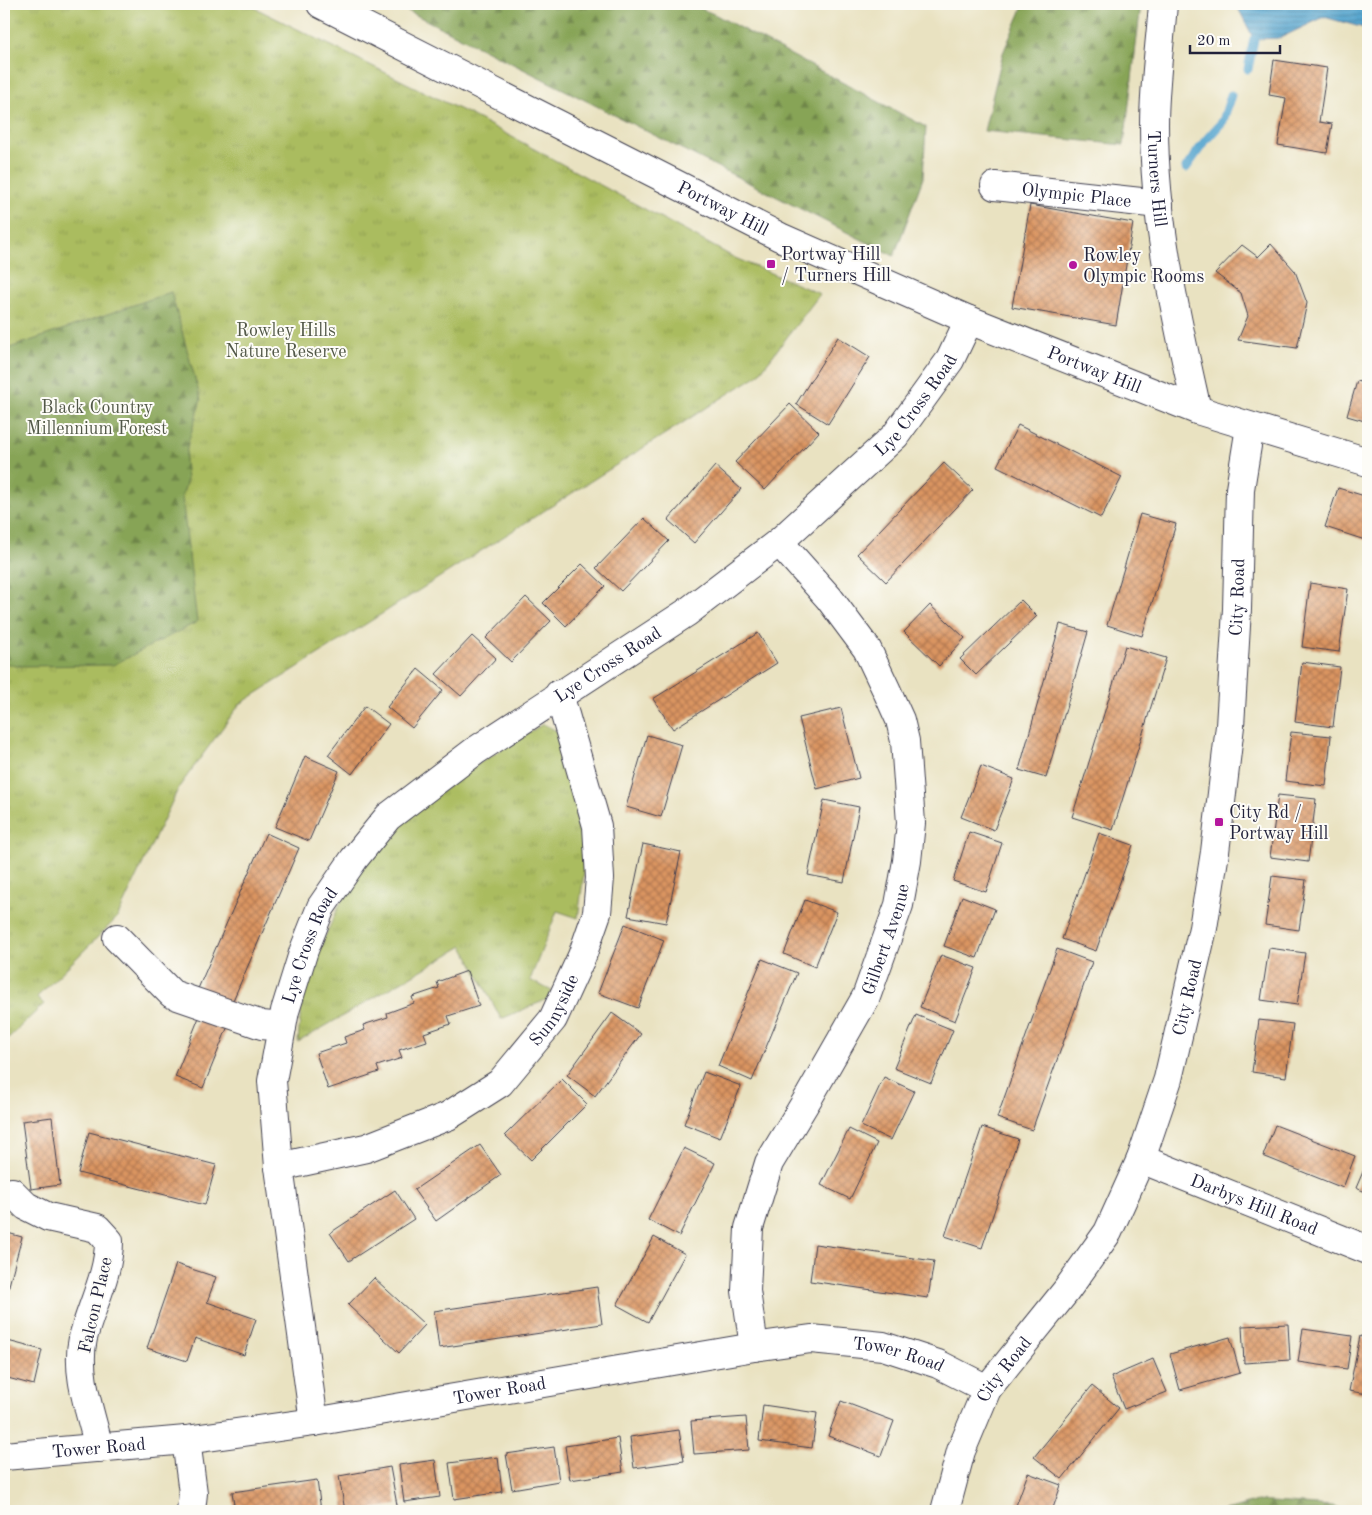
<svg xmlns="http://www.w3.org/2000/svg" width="1372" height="1515" viewBox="0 0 1372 1515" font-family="'Old Standard TT',serif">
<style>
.grass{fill:url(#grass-tufts);stroke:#666f4d}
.forest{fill:url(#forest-firs);stroke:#546348}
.water{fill:url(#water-rules);stroke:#3b6384}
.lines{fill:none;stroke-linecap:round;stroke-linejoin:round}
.stream{stroke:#54a4ce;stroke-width:9}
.building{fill:url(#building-cross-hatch)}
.minor-casing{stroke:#403f4f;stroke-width:30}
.minor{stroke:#fff;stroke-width:28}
.poi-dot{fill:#b5179e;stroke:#fdfcf7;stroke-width:2}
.labels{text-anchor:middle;stroke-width:4;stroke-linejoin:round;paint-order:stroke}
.street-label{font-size:18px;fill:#22223b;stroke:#fdfcf7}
.poi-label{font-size:18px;fill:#22223b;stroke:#fdfcf7;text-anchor:start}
.park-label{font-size:18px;fill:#525848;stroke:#fdfcf7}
</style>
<defs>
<pattern id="grass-tufts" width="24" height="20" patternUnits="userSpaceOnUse" patternTransform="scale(1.25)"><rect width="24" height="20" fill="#aabc5f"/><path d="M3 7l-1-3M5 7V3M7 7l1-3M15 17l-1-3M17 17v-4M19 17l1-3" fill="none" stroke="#92a153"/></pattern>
<pattern id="forest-firs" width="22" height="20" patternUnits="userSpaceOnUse" patternTransform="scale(1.25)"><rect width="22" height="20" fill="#87a456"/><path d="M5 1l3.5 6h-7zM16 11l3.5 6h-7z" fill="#6e8548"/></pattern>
<pattern id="water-rules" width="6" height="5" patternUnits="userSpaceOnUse" patternTransform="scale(1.25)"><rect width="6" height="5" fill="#54a4ce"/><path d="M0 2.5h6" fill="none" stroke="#4585a8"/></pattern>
<pattern id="building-cross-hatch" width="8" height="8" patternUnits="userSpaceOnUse" patternTransform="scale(1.25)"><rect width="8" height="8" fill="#da9461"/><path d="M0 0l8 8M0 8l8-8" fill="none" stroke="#b07851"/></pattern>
</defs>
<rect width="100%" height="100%" fill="#fdfcf7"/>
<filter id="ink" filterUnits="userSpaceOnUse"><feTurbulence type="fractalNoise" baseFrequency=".02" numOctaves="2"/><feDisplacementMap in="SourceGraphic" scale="10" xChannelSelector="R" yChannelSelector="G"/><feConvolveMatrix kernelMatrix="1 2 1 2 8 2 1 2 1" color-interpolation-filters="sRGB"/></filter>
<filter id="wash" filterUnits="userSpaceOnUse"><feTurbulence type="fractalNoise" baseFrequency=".0096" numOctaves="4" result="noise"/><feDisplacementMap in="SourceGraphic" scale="20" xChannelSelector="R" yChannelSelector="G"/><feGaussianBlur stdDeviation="1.12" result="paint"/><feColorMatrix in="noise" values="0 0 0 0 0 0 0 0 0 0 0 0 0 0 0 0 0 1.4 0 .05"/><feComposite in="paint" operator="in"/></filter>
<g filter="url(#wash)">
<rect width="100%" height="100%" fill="#e9e2c1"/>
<g class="grass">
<path d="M4,4h243l230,114 258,140 85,36 -62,81 -518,329 -61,83 -62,131 -80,79 7,7 -40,38z"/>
<path d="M543,724l16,8 21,70 6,55 -8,61 -21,-7 -27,69 22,11 -4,8 -47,20 -38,-73 -165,96 5,-58 43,-93 43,-60 92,-69z"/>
</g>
<g class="forest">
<path d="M394,4h296l26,11 210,112 -3,51 -29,78z"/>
<path d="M1024,4h117l-17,141 -140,-14 19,-78z"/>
<path d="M171,292l30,108 -13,43 -3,18 2,19 -5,17 15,125 -84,43 -97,1 -12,-3v-313z"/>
<path d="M1257,1501l76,5 15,5h-125z"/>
</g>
<path class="water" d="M1236,4h132v25l-44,-12 -44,21 -26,1z"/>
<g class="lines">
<g class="stream">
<path d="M1248,69l6,-30"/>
<path d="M1186,168l19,-27 18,-20 8,-26"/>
</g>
</g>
<g id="blocks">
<g class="building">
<path d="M1274,60l53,8 -8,54 13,2 -5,29 -49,-8 8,-47 -17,-3z"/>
<path d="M1030,205l103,18 -17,102 -104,-18z"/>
<path d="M1271,244l24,27 12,32 -10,45 -59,-8 10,-24 -7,-23 -26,-20 27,-28 16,12z"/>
<path d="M838,337l32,20 -42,67 -32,-20z"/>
<path d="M1357,381l11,3v38l-21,-6z"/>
<path d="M790,404l29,28 -54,58 -30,-28z"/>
<path d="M1018,425l104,52 -21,41 -104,-52z"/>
<path d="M944,463l29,27 -87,92 -29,-28z"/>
<path d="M715,466l26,23 -47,54 -26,-23z"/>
<path d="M1338,488l30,9v44l-43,-14z"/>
<path d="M1140,514l36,10 -34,112 -35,-11z"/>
<path d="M644,518l25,23 -48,50 -25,-23z"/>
<path d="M582,564l23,22 -39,40 -23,-23z"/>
<path d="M1310,583l38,6 -9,63 -37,-5z"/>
<path d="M526,597l25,24 -40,41 -25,-24z"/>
<path d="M1021,600l16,16 -61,59 -16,-16z"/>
<path d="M930,605l35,33 -26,28 -35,-34z"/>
<path d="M1060,624l28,8 -42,146 -27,-8z"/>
<path d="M758,633l19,30 -104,66 -20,-30z"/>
<path d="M472,636l24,22 -35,38 -25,-22z"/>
<path d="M1125,646l41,12 -53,172 -41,-13z"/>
<path d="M1302,662l38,5 -7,60 -38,-5z"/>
<path d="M418,669l25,21 -31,38 -25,-21z"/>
<path d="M365,706l24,18 -37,50 -24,-19z"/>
<path d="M841,708l18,70 -42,11 -18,-71z"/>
<path d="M1291,732l40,4 -5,50 -41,-5z"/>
<path d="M647,735l35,10 -21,72 -35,-10z"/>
<path d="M305,756l34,15 -30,70 -34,-14z"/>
<path d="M981,766l33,13 -20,51 -33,-13z"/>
<path d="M1278,795l38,4 -8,63 -38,-5z"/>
<path d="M824,800l35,7 -15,75 -36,-7z"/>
<path d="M969,832l33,11 -16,49 -33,-11z"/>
<path d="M266,833l33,15 -68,157 -34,-14z"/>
<path d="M1099,833l34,12 -37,106 -34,-12z"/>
<path d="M643,844l38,8 -15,71 -38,-7z"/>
<path d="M1272,876l34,4 -7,50 -34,-5z"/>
<path d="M962,896l33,13 -18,49 -33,-12z"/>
<path d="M805,900l32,12 -22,55 -31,-13z"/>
<path d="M625,924l39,16 -26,68 -40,-15z"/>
<path d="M1269,948l36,5 -8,52 -36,-5z"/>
<path d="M1057,949l35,13 -60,168 -35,-12z"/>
<path d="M941,955l35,13 -21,53 -35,-14z"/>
<path d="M762,959l35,14 -45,108 -34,-15z"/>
<path d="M467,971l12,35 -31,10 3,8 -27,9 3,8 -28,9 3,8 -25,8 2,6 -51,17 -12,-36 30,-10 -2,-6 21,-7 -2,-5 25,-8 -1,-4 27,-10 -2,-6 27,-9 -2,-6z"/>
<path d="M202,1010l28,11 -27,67 -28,-11z"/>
<path d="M612,1013l29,21 -46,62 -28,-21z"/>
<path d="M916,1015l37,15 -22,53 -37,-15z"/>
<path d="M1259,1020l34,4 -7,53 -34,-5z"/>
<path d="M704,1072l37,14 -21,52 -36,-14z"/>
<path d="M884,1077l30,14 -23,49 -30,-14z"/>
<path d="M562,1079l25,25 -56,56 -26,-25z"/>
<path d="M52,1117l8,68 -29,4 -9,-68z"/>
<path d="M1275,1125l80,31 -12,32 -80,-32z"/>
<path d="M982,1127l36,12 -36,109 -37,-12z"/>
<path d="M849,1129l28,14 -27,56 -29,-14z"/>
<path d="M89,1132l127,33 -11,40 -127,-32z"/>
<path d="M480,1145l21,30 -65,46 -22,-31z"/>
<path d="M684,1148l31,15 -36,73 -31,-16z"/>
<path d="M1368,1160v33l-12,-5z"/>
<path d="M395,1190l19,29 -65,42 -19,-28z"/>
<path d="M4,1232l18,5 -18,67z"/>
<path d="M654,1237l31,17 -37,68 -31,-17z"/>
<path d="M815,1244l119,17 -6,37 -118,-17z"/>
<path d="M176,1264l40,13 -9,25 49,17 -12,36 -49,-17 -8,23 -40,-13z"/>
<path d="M374,1278l51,47 -26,28 -51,-48z"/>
<path d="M597,1287l5,37 -163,24 -5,-37z"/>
<path d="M1288,1324l2,36 -46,3 -2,-37z"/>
<path d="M1303,1329l49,7 -5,33 -49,-7z"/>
<path d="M1360,1336l8,2v56l-19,-3z"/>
<path d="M1230,1337l10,36 -60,17 -10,-36z"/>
<path d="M4,1340l38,10 -8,35 -30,-8z"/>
<path d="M1153,1359l14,33 -43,17 -13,-32z"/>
<path d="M1092,1386l27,22 -57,71 -28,-22z"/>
<path d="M841,1401l53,20 -13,35 -53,-20z"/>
<path d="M763,1405l54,8 -5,35 -53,-7z"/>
<path d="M746,1417l3,33 -55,4 -3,-33z"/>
<path d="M679,1430l5,31 -50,7 -4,-31z"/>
<path d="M618,1438l5,34 -53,8 -5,-34z"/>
<path d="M554,1447l5,34 -47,8 -6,-35z"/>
<path d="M498,1457l4,35 -48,7 -5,-36z"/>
<path d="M435,1460l5,37 -36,5 -5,-37z"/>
<path d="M390,1467l7,38 -36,6h-16l-6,-35z"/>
<path d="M1028,1473l33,12 -9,26h-38z"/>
<path d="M317,1480l4,31h-86l-3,-19z"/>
</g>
</g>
</g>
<g filter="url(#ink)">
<use href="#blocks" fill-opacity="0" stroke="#403f4f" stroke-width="1"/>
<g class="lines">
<defs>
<g id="minor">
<path id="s1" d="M321,4l459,233 189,83 228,90 171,52"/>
<path id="s2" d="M1163,4c-3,40 -9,81 -9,121 0,97 22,191 43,285"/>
<path id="s3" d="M995,186l164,18"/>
<path d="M117,938l55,56 90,31 20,2"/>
<path id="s4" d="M1141,1159l227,91"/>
<path id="s5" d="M279,1167l87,-19 82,-32 52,-33 53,-64 29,-63 15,-43 3,-35 -3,-52 -38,-132"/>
<path d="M12,1192l14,14 22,11 49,11 12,13c0,34 -18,65 -26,97 -8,36 8,75 16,110"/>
<path id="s6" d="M754,1347l-8,-56 3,-63 20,-65 41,-68 56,-98 33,-92 8,-44 4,-38 -6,-82 -5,-21 -14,-31 -19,-40 -38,-51 -50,-56"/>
<path id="s7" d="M314,1422l-35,-255 -7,-86 13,-70 19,-61 17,-43 33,-48 34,-42 87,-66 211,-138 93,-71 116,-106 55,-76 19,-40"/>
<path d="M186,1440l7,53 -2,18"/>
<path id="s8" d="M4,1456l182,-16 128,-18 440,-75 57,-8 72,7 55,18 49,25"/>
<path id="s9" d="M945,1511l16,-60 26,-62 79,-98 42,-59 33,-73 27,-80 35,-151 12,-76 15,-126 7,-117 3,-120 10,-62"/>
</g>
</defs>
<use href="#minor" class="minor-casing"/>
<use href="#minor" class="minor"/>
</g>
</g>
<g class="poi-dot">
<rect x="766" y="259" width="10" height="10" rx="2.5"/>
<circle cx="1073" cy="265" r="5"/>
<rect x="1214" y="817" width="10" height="10" rx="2.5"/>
</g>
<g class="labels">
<g class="street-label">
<text dy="6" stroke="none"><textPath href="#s2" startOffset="175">Turners Hill</textPath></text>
<text dy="6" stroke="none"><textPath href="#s3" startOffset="82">Olympic Place</textPath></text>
<text dy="6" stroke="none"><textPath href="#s1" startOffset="451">Portway Hill</textPath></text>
<text dy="6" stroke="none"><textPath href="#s1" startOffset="856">Portway Hill</textPath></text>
<text dy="6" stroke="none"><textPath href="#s7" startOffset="1310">Lye Cross Road</textPath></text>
<text dy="6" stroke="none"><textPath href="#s9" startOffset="980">City Road</textPath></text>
<text dy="6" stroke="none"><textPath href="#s7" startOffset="905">Lye Cross Road</textPath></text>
<text dy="6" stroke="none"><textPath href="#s6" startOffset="441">Gilbert Avenue</textPath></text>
<text dy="6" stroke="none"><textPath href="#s7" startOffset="485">Lye Cross Road</textPath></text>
<text dy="6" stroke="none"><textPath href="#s9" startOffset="576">City Road</textPath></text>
<text dy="6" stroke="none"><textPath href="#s5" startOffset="330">Sunnyside</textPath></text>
<text dy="6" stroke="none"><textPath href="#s4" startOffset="122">Darbys Hill Road</textPath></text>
<text transform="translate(95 1305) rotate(-77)" y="6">Falcon Place</text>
<text dy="6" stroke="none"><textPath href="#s8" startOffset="905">Tower Road</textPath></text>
<text dy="6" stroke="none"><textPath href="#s9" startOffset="155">City Road</textPath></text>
<text dy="6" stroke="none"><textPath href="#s8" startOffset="500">Tower Road</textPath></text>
<text dy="6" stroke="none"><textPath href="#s8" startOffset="95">Tower Road</textPath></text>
</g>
<g class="poi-label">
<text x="781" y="260">Portway Hill<tspan x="781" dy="21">/ Turners Hill</tspan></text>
<text x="1083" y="261">Rowley<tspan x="1083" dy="21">Olympic Rooms</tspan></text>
<text x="1229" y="818">City Rd /<tspan x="1229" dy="21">Portway Hill</tspan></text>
</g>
<g class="park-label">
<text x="286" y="336">Rowley Hills<tspan x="286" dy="21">Nature Reserve</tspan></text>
<text x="97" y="413">Black Country<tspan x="97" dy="21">Millennium Forest</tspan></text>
</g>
</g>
<rect width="1372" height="1515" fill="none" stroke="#fdfcf7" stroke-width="20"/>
<path d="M1190 45v8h90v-8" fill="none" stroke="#22223b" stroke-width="2.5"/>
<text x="1197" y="45" font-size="15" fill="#22223b" stroke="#fdfcf7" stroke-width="4" paint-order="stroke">20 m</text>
</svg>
